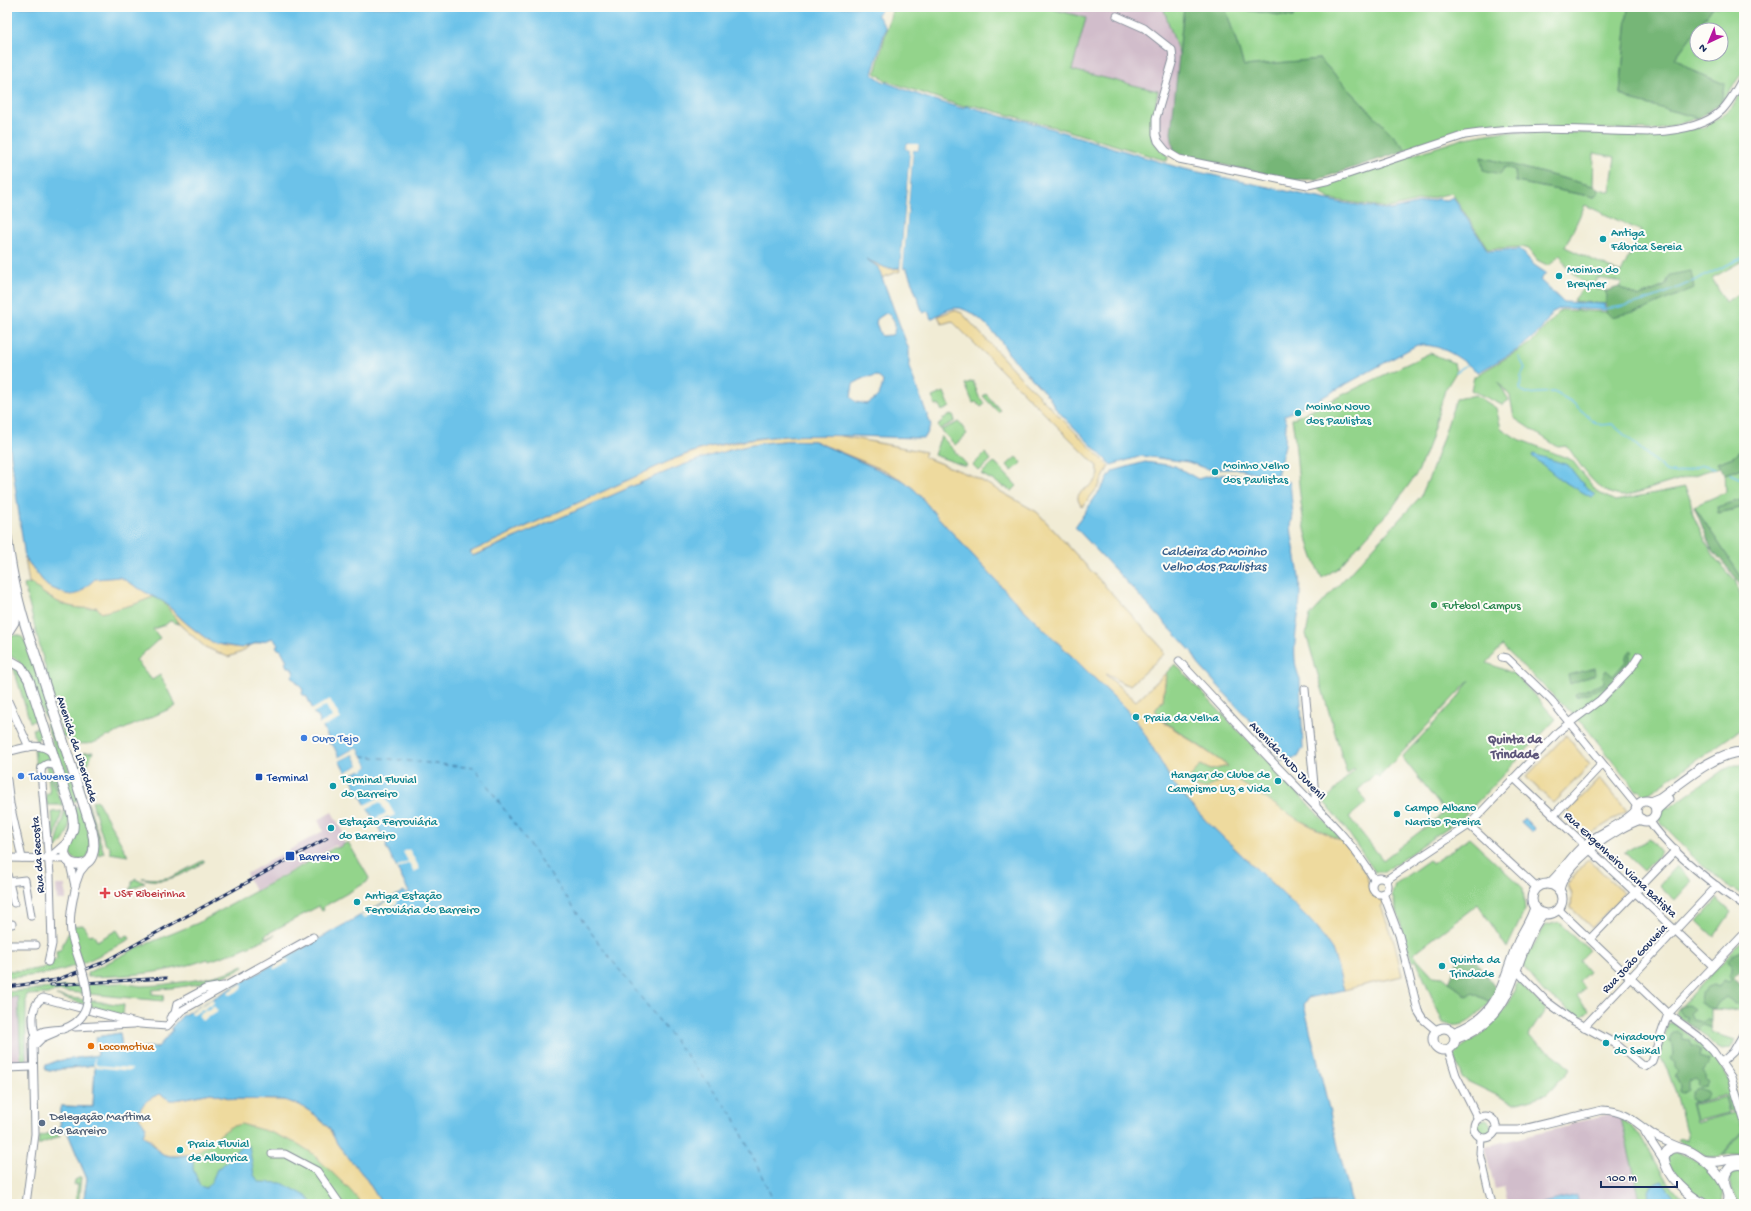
<svg xmlns="http://www.w3.org/2000/svg" width="1751" height="1211" viewBox="0 0 1751 1211" font-family="'Gochi Hand',sans-serif">
<style>
.industrial{fill:#d1bdcb}
.green{fill:#93d48b;stroke:#578274;fill-rule:evenodd}
.forest{fill:#76b677;stroke:#48726a}
.sand{fill:#eeda9e;stroke:#84847e}
.water{fill:#6cc2e9;stroke:#4478a4;fill-rule:evenodd}
.pier{fill:#f1ecd5;fill-rule:evenodd}
.lines{fill:none;stroke-linecap:round;stroke-linejoin:round}
.stream{stroke:#6cc2e9;stroke-width:1.5}
.ferry{stroke:#335b88;stroke-width:1;stroke-dasharray:5 4;stroke-linecap:butt}
.minor-casing{stroke:#868e9a;stroke-width:9}
.major-casing{stroke:#868e9a;stroke-width:11}
.minor{stroke:#fff;stroke-width:7}
.major{stroke:#fff;stroke-width:9}
.rail-casing{stroke:#1b2f5e;stroke-width:3}
.rail{stroke:#fdfcf7;stroke-width:1.5;stroke-dasharray:4.5;stroke-linecap:butt}
.minor-bridge-casing{stroke:#868e9a;stroke-width:9;stroke-linecap:butt}
.minor-bridge{stroke:#fff;stroke-width:7}
.culture-dot{fill:#0f9aa8;stroke:#fdfcf7;stroke-width:1.5}
.leisure-dot{fill:#2e9e5b;stroke:#fdfcf7;stroke-width:1.5}
.shop-dot{fill:#3f7fe0;stroke:#fdfcf7;stroke-width:1.5}
.transit-dot{fill:#1a4fb4;stroke:#fdfcf7;stroke-width:1.5}
.health-dot{fill:#e0444e;stroke:#fdfcf7;stroke-width:1.5}
.food-dot{fill:#e8710a;stroke:#fdfcf7;stroke-width:1.5}
.service-dot{fill:#5c6f8a;stroke:#fdfcf7;stroke-width:1.5}
.labels{text-anchor:middle;stroke-width:4;stroke-linejoin:round;paint-order:stroke}
.culture-label{font-size:12px;fill:#0d838f;stroke:#fdfcf7;text-anchor:start}
.leisure-label{font-size:12px;fill:#27864d;stroke:#fdfcf7;text-anchor:start}
.shop-label{font-size:12px;fill:#366cbe;stroke:#fdfcf7;text-anchor:start}
.street-label{font-size:12px;fill:#1b2f5e;stroke:#fdfcf7}
.transit-label{font-size:12px;fill:#164399;stroke:#fdfcf7;text-anchor:start}
.health-label{font-size:12px;fill:#be3a42;stroke:#fdfcf7;text-anchor:start}
.food-label{font-size:12px;fill:#c56008;stroke:#fdfcf7;text-anchor:start}
.service-label{font-size:12px;fill:#4e5e75;stroke:#fdfcf7;text-anchor:start}
.water-label{font-size:13px;font-style:italic;fill:#335b88;stroke:#fdfcf7}
.neighbourhood-label{font-size:13px;font-weight:bold;fill:#5d567a;stroke:#fdfcf7}
</style>
<rect width="100%" height="100%" fill="#fdfcf7"/>
<filter id="ink" filterUnits="userSpaceOnUse"><feTurbulence type="fractalNoise" baseFrequency=".025" numOctaves="2"/><feDisplacementMap in="SourceGraphic" scale="8" xChannelSelector="R" yChannelSelector="G"/><feConvolveMatrix kernelMatrix="1 2 1 2 8 2 1 2 1" color-interpolation-filters="sRGB"/></filter>
<filter id="wash" filterUnits="userSpaceOnUse"><feTurbulence type="fractalNoise" baseFrequency=".012" numOctaves="4" result="noise"/><feDisplacementMap in="SourceGraphic" scale="16" xChannelSelector="R" yChannelSelector="G"/><feGaussianBlur stdDeviation="0.9" result="paint"/><feColorMatrix in="noise" values="0 0 0 0 0 0 0 0 0 0 0 0 0 0 0 0 0 1.4 0 .05"/><feComposite in="paint" operator="in"/></filter>
<g filter="url(#wash)">
<rect width="100%" height="100%" fill="#f1ecd5"/>
<g class="industrial">
<path d="M1045,7h118l16,47 -8,79 3,19 -6,5 -16,-17 -1,-12 6,-37 -85,-21z"/>
<path d="M332,812l14,26 -3,2 2,4 -7,4 -2,-3 -81,46 -9,-17 77,-43 -5,-11z"/>
<path d="M56,885h9l1,15h-9z"/>
<path d="M7,992l16,2 7,70 -23,1z"/>
<path d="M1609,1115l12,3 20,86h-63l-2,-9 -40,9h-28l-4,-17 -9,2 -10,-40 1,-3 83,-20 3,-3z"/>
</g>
<g class="green">
<path d="M893,7h152l41,11 -14,52 86,21 -7,37 1,12 16,17 -1,4 -102,-31 -93,-25 -11,1 -74,-25 -12,-8z"/>
<path d="M1163,7h21l-5,47z"/>
<path d="M1225,7l68,10 2,-10h333l-8,87 14,7 65,17 -42,12 -172,-4 -78,24 -87,-91 -76,7z"/>
<path d="M1713,7h31v63l-23,33 3,-19 -32,-14 -17,-12zM1697,30h24v24h-24z"/>
<path d="M1744,85v175l-32,18 13,24 19,-11v156l-11,10 -16,6 3,4 -94,29c-29,1 -44,-30 -59,-50l-9,1 -44,-29 -4,-22 -12,-14 11,18 -7,5 -31,-15 3,-13 56,-33 31,-34 45,2 5,5 54,-31 -27,11 -19,-10 3,-5 -25,-4 -1,11 10,2v13l-33,-3 13,-16 -19,-17 -7,-14 -11,12 -12,-6 -8,-11 -7,-2 -34,2 -36,-56 -63,15 -60,-9 -11,-10 1,-4 146,-47 34,-6 96,1 51,3 58,-9 17,-10 11,-10zM1594,153l21,4 -5,35 -10,-3 -6,8 -78,-15 -1,-12 -34,-13 112,29zM1585,205l56,26 -20,42 -56,-26z"/>
<path d="M1430,353l24,10 2,9 -11,18 -15,51 -12,31 -26,36 -54,60 -16,10c-26,-49 -21,-105 -30,-159z"/>
<path d="M973,381l6,16 6,7 -4,3 -5,-5 -3,1 -8,-19z"/>
<path d="M944,392l6,15 -8,4 -3,-6 -3,1 -4,-9z"/>
<path d="M986,394l14,16 -2,2 -15,-16z"/>
<path d="M1476,395l20,13 5,20 15,10 56,22 25,32 18,9 70,-14 5,11 3,17 14,29 9,15 19,21 8,23 1,124 -96,67 -5,1 -4,-5 -2,1 -53,-66 -82,-79 -15,17 28,11 41,45 -92,97 -80,56h-9l-32,-47 -19,-23 31,-33 -1,-1 -7,6 -41,-140 4,-18 111,-120 10,-23 25,-74zM1470,680l-13,19 -55,58 43,55 -62,48 -34,-43 18,-15 -9,-12 17,-16 4,3z"/>
<path d="M953,414l2,7 -15,8 -2,-3 5,-6 -1,-1z"/>
<path d="M959,422l8,12 -12,11 -14,-15z"/>
<path d="M941,436l26,29 -2,1 -31,-11z"/>
<path d="M985,453l6,7 -12,11 -6,-6z"/>
<path d="M1016,457l6,6 -10,8 -5,-6z"/>
<path d="M994,462l23,24 -5,5 -31,-17z"/>
<path d="M1744,467v32l-27,8 2,6 25,-6v74l-50,-75 32,-14 -1,-18z"/>
<path d="M131,582l136,54 -13,8 -13,4 -75,-44 13,20 -9,-3 -5,4 -12,4 7,9 -24,22 16,20 8,-5 16,31 -83,37c-12,2 -20,1 -30,-7l-39,-151 7,-2c18,17 40,29 66,24l4,5 34,-8 20,-8z"/>
<path d="M17,635l5,2 5,7 25,71 -7,2 -26,-56 -12,-7v-16l4,-2z"/>
<path d="M1175,664l170,179 -48,-24 -102,-32 -6,-10 12,-12 10,5 17,-4 -64,-45 -9,-11 8,-10 3,-27z"/>
<path d="M13,666l9,8 17,45 -9,3z"/>
<path d="M53,721l26,79 -7,2 -26,-79z"/>
<path d="M40,727l2,7 -6,8 -4,-13z"/>
<path d="M34,749l13,1 6,12 -17,6z"/>
<path d="M93,752l-6,13v10l7,20 -4,1 -10,-30 3,-13z"/>
<path d="M1735,765h9v131l-11,-7 -1,1 -43,-36 1,-1 -32,-34 2,-9 6,-5 3,3 54,-38z"/>
<path d="M46,766h6l10,24 -4,1z"/>
<path d="M48,776h1l14,29h-16l-1,-11 4,-1z"/>
<path d="M97,800l31,56 -18,-3v-5l-6,-7 -12,-39z"/>
<path d="M87,803h1l16,50 -6,2v-17z"/>
<path d="M81,805c3,11 22,64 -7,54l-5,-7 5,-44z"/>
<path d="M68,809c3,20 1,26 -13,41l10,-40z"/>
<path d="M62,811l-7,27h-1l-2,-26z"/>
<path d="M1469,838l54,50 2,22 -18,38 -29,-44 -65,50 20,22 10,1 23,19 7,-3 17,9c-16,15 -24,29 -47,21l-27,-63 -4,2 -20,-68 3,-10 34,-24 3,4z"/>
<path d="M1650,839l11,13 -17,19 -20,-19z"/>
<path d="M348,842l21,36 -2,4 -44,25 1,3 -2,1 -3,-5 -54,29 1,3 9,-3 -40,17 -26,9 -1,-2c-39,14 -79,17 -120,18l-1,-4 52,-26 59,-24 136,-75h4z"/>
<path d="M204,860v2c-19,11 -39,24 -62,16l17,1 13,-2z"/>
<path d="M1676,866l16,15 -17,19 -16,-15z"/>
<path d="M136,878v2l9,2 -16,8 3,-5v-4z"/>
<path d="M1717,899l14,13 -17,25 -17,-16z"/>
<path d="M1558,922l31,28 -10,10 10,12 -10,9 6,7 -8,9 12,13 -8,8 -37,-26 -22,-27 23,-39z"/>
<path d="M83,925l6,10 4,-1 4,7 20,-11 5,8 6,-3 2,4c-20,10 -40,23 -62,29 -20,7 -40,8 -61,10v-7l24,-1 12,-2 14,-9 -1,-8 4,-1 12,-24z"/>
<path d="M1744,939v29l-11,11 11,12v20l-33,-2v23l24,8 -6,9 -7,1 -5,-2 -14,-14 -25,-18 -2,-4z"/>
<path d="M243,965l1,2c-29,16 -60,20 -92,23v4l12,1 -1,6 -105,-10 -11,3 -21,1v66l-2,2h-3l-3,-66h-11v-5l89,-8 25,-1 20,3 19,-1 42,-6 27,-7z"/>
<path d="M1518,982l28,27 -18,27 43,32 -24,26 -32,10 -48,-23 -5,-4 -8,-22c10,-12 18,-13 30,-23 12,-10 32,-33 31,-48z"/>
<path d="M56,996l68,9 -1,10 -4,-1z"/>
<path d="M1669,1023h4c28,20 64,50 63,88h-6l-5,-16 -34,9 5,19 41,-11 5,19 -22,26h-13l-30,-16 2,-3 8,3v-5l-11,-43 -8,-21 -9,-18z"/>
<path d="M120,1033l2,15 36,-1 -3,4 -49,10 1,13 -2,9 9,11 -2,8 -9,13v8l-7,12 1,25 -4,15 1,21 5,6h5l6,-7 7,4 7,1 21,-13 4,-6 3,-13v-26c7,12 14,15 28,13l9,-19v-13l8,-3 2,-11 8,-9 46,6 28,19 11,3 19,8 16,10 12,13 30,38 9,2 -13,-22 -27,-32 -9,-17 -15,-14 -14,-9 -16,-5 -51,-1 -22,-6 -36,7 -9,-3c27,-5 48,-13 77,-8l16,-24 6,-3 2,-6 5,-7c20,14 47,13 68,28 7,5 17,16 19,27 1,5 -3,9 1,14 6,7 22,18 30,26 9,9 16,20 24,28 11,11 22,21 33,32h-364l4,-25 -20,-48h-7l1,-25 32,1 2,-40 -2,-2 -44,6 -3,-1 -1,-4 12,-5 41,-6 -2,-18z"/>
<path d="M1725,1097l4,16 -33,8 -4,-16z"/>
<path d="M1621,1118l21,19 24,43 12,13 14,11h-51z"/>
<circle cx="1484" cy="1127" r="7"/>
<path d="M57,1130l3,6 -22,9 1,-8z"/>
<path d="M1742,1132l2,23 -13,-1 -9,2z"/>
<path d="M1676,1151c23,6 35,21 48,40l-2,11 -12,2 -25,-17 -17,-23 1,-9z"/>
<path d="M1741,1169h3v35h-6c-5,-12 -18,-32 3,-35z"/>
<path d="M81,1177l-3,27h-3l3,-20 -4,1 1,-5z"/>
</g>
<g class="forest">
<path d="M1184,7h41l19,59 76,-7 87,91 -88,29 -24,1 -110,-23 -11,-5 -3,-19z"/>
<path d="M1226,7h69l-2,10z"/>
<path d="M1628,7h85l-38,51 18,13 31,13 -3,19 -22,15 -65,-17 -14,-7z"/>
<path d="M1481,157l112,29 7,3 -5,8 -79,-15 -1,-12 -10,-3 -5,7 -17,-4z"/>
<path d="M1691,271l3,17 -51,22 -32,7 -5,-5v-21l13,-4 19,10 27,-11 5,-11z"/>
<path d="M1744,447v20l-19,7 -8,-11 16,-6z"/>
<path d="M1744,499v8l-26,6 -1,-6z"/>
<path d="M1694,506l50,75v10l-8,-13 -25,-30z"/>
<path d="M1631,650l2,2 -3,3v6l-20,24 -34,12 -1,-3 29,-11 -1,-7 3,-6 7,6 13,-15v-5z"/>
<path d="M1595,668l1,6 -26,10 -2,-9z"/>
<path d="M1742,951l2,1v16l-11,11 11,12v10l-4,4 -6,-1 -2,-4 -6,-3 -7,5 -5,7 -7,-2 -1,-2 -6,-3 1,-7 4,-3 1,-4 8,-3 5,2 4,-7 6,2 2,-2 -2,-4 3,-4v-7l-4,-3c1,-5 9,-10 14,-11z"/>
<path d="M1465,952l6,2 26,36 -7,12 -17,-9 -6,3 -18,-14 11,-27z"/>
<path d="M1688,1005l6,4 -4,4 3,7 10,2 4,-3 4,2v7l-9,-3 -4,5 -12,-8 1,-5 -4,-1 -4,-6 3,-4z"/>
<path d="M1677,1031l4,2 1,6 8,1 2,6h4l5,4 -2,7 10,3 -1,4 -5,7 3,4 -1,4 3,3 -2,4 -5,1 -3,-3 1,-3 -4,-3 -7,3v8l-5,3 -4,-1 1,-5 -5,-11 3,-3 -4,-4 1,-4 -4,-6 3,-3 -1,-10 -4,-4 3,-7z"/>
<path d="M1699,1088l7,3 2,3 -4,5 -9,4 -5,-4 2,-8z"/>
</g>
<g class="sand">
<path d="M865,258l27,11 8,-1v3l-19,7 -3,-11z"/>
<path d="M954,310l8,3 61,67 86,86 -10,20 -17,21c-14,-19 12,-15 17,-33l-3,-9 -144,-144 -10,3 -4,-8z"/>
<path d="M818,434l18,1 90,17 -2,5 51,20 62,35 125,136 2,6 -34,31c-9,-1 -16,-8 -25,-11l31,27 30,-28 -3,27 -8,10 9,12 64,44 -17,4 -10,-5 -11,12 5,10 10,2 26,-13 66,43 48,24 22,32 3,17 11,7 3,5 -3,2 14,38 7,32 -58,14 -11,-38 -27,-36 -100,-95 -32,-36 -34,-59 -15,-18 -113,-110 -77,-84 -19,-23 -12,-10 -18,-10 -72,-30c-74,-5 -142,28 -208,57 -45,19 -89,39 -134,58l-2,-4 204,-93 35,-12 68,-11z"/>
<path d="M25,558l22,28 19,8 13,-1 16,-14 25,-2 25,15 10,4 -20,8 -34,9 -4,-6c-26,5 -47,-7 -66,-24h-2z"/>
<path d="M164,602c23,22 50,53 86,43l-8,7 -14,5 -23,-10 -26,-23z"/>
<path d="M1566,735l24,30 -37,38 -27,-26z"/>
<path d="M1600,778l27,33 -40,25 -22,-21z"/>
<path d="M1588,859l36,34 -32,35 -21,-20 1,-13 -4,-11z"/>
<path d="M211,1093l22,6 51,1 16,5 14,9 15,14 9,17 27,32 17,27h-23l-1,-5 -10,-11 -36,-35 -14,-9 -28,-12 -29,-8 -11,3 -35,27 -25,2 -8,-2 -10,-13 -9,-6c-6,-23 -7,-32 17,-41l10,6h5z"/>
</g>
<g class="water">
<path d="M7,7h877l-7,7 9,14 -14,46 10,7 45,17 34,10 7,-2 40,12 18,3 154,47 157,34 54,8 46,-11 10,1 6,-3 35,54 32,-2 14,16 12,8 -6,7 23,22 41,2 1,6 -44,-2 -8,4 -13,19 -21,18 -40,23c-5,-2 -8,-5 -13,-9 -15,-11 -29,-19 -49,-18l-103,57 -12,4 -18,10 3,6 -1,2 -1,21 -8,30 -22,-2 -15,-4h-32l-20,-7 -46,-6 -31,9 -56,-57 -5,-10 -42,-45c-6,-14 -35,-46 -52,-45 -8,0 -18,7 -25,11l-3,-8 -5,2 -16,-44 -4,-1 10,-118h5l1,-5 -12,-1 -1,5 4,1 -10,118h-14l-20,-9 12,8 31,83v17l22,58 -5,11 -3,2c-71,-1 -143,-9 -214,9 -32,8 -62,25 -92,38 -49,22 -98,45 -147,67l3,4c44,-19 88,-39 133,-58 66,-29 134,-62 208,-57l90,40 12,10 19,23 77,84 113,110 15,18 34,59 32,36 100,95 11,12 16,24 11,38 -36,8 -4,7 48,199h-970l-17,-27 -27,-32 -9,-17 -15,-14 -14,-9 -16,-5 -51,-1 -22,-6 -36,7h-5l-10,-6c-13,5 -18,9 -22,22l8,11 -3,8c7,5 11,12 18,18 8,6 24,2 34,1l1,4 -3,3v8l7,17 6,2 6,-7 5,-12 11,-8 13,-15h8l5,29 5,7 23,1 24,13 7,8h-230l4,-25 -20,-48h-7l1,-25 32,1 2,-40 -2,-2 -44,6 -4,-2 1,-4 11,-4 41,-6 -2,-18 24,-4 2,15 36,-1 15,-17 -2,-2 11,-12 222,-125 2,3 3,-2 -23,-45 1,-4 -28,-50 -4,-2 1,-5 -7,-11 19,-8 -11,-20 -18,10 -6,-12 -5,-2 1,-4 -8,-15h-2l1,-3 -3,-6 -4,-2 1,-1 -7,-15 -5,-3 1,-4 -11,-14 2,-3 -3,-6h-4l-2,-5 2,-1 -6,-11 -3,-1 -2,-3 2,-1 -5,-7 -32,10 -29,-5 -26,-20 -22,-21 -19,-10 -25,-15 -25,2 -16,14 -7,2 -6,-1 -19,-8 -22,-28 -18,-131zM886,313c9,4 12,14 6,22l-11,1 -5,-13 1,-4zM877,376l6,5c-2,13 -5,17 -16,23l-11,-2 -5,-5 2,-13 13,-7z"/>
<path d="M1533,454l35,11 14,18 13,12 -4,2 -30,-17 -29,-24z"/>
<path d="M1145,462l30,4 23,13c29,-10 62,0 92,3l3,33 -2,11c2,22 9,45 9,67 0,28 -12,60 0,86l3,69 -5,9 -17,3 -8,-14 -75,-82 -6,-12 -117,-125 38,-56z"/>
<path d="M353,754l6,11 -13,7 -7,-11z"/>
<path d="M1524,818l11,11 -3,3 -11,-10z"/>
<path d="M1662,1181l11,14 9,9h-32l-2,-12 4,-7z"/>
<path d="M1576,1195l2,9h-39z"/>
</g>
<g class="pier">
<path d="M907,144h12l-1,6h-5l-10,120h-3l10,-120 -4,-1z"/>
<path d="M330,699l11,20 -20,9 -2,-4 13,-7 -6,-11 -13,7 -2,-3z"/>
<path d="M357,747l11,20 -6,4 -2,-2 -12,7 -2,-4 13,-7 -6,-11 -14,7 -1,-3zM356,750l9,16 -3,2 -10,-16z"/>
<path d="M384,795l11,20 -6,3 -1,-2 -14,8 -2,-4 14,-7 -6,-11 -14,7 -2,-4z"/>
<path d="M409,849l11,20 -6,3 -5,-9 -12,6 -1,-1 12,-7 -5,-9z"/>
<path d="M394,898l3,2v4l-16,10 -3,-4 -13,8 -5,-2z"/>
<path d="M285,959l4,1 -1,3 -11,6h-4l2,-4z"/>
<path d="M239,985h4l-1,4 -11,6 -3,-1 1,-3z"/>
<path d="M212,999l3,5 -2,-1 -2,4 -2,-2 -2,2v2l-1,-2 -2,4 -2,-2 -2,2 1,1h-4l1,2 -2,-1 -4,2 -2,-3z"/>
<path d="M214,1006l4,5 -16,10 -4,-6z"/>
<path d="M94,1055l2,10 36,3 -1,3 -36,-4 -2,-2h1z"/>
</g>
<g class="lines">
<g class="stream">
<path d="M1588,308c45,7 115,-32 156,-51"/>
<path d="M1519,357l6,11 -4,9 -1,12 5,5 29,-2 18,10 21,19 8,4 11,-1 54,47 11,2 26,-8 12,3"/>
<path d="M1456,372l12,-8"/>
<path d="M1730,474l14,6"/>
</g>
<path class="ferry" d="M362,756l113,12 125,177 133,170 42,89"/>
</g>
</g>
<g filter="url(#ink)">
<g class="lines">
<defs>
<g id="minor">
<path d="M1117,16l27,12 28,22 1,10 -17,58v16l2,7 8,10 13,8 108,22 21,4 22,-5 135,-45c61,-10 122,-4 183,-3"/>
<path d="M1652,132c23,-1 53,-5 70,-22 9,-9 16,-23 22,-34"/>
<path d="M1502,657l5,1 44,42 86,106"/>
<path d="M1179,661c37,39 73,80 110,118 33,35 60,58 85,100"/>
<path d="M1305,689l11,117"/>
<path d="M7,699l22,48"/>
<path d="M7,752c14,-3 33,-12 45,1"/>
<path d="M1514,778l199,188"/>
<path d="M7,780l3,24 12,54"/>
<path d="M1554,815l48,-51"/>
<path d="M1649,820c20,32 65,65 95,86"/>
<path d="M1469,825l68,63"/>
<path d="M7,858l58,1 5,5 5,22"/>
<path d="M49,858l18,-16"/>
<path d="M7,874l7,29"/>
<circle cx="1380" cy="886" r="8"/>
<path d="M1386,880l83,-55 90,-94 41,-31 14,-14 18,-19 7,-11"/>
<path d="M8,882l17,-2 6,36"/>
<path d="M75,886l5,-14 8,-10"/>
<path d="M1383,893l16,42 19,76 5,8 14,12"/>
<path d="M1558,909l110,105 30,22 15,15 18,26 13,43"/>
<path d="M7,924h5"/>
<path d="M1590,939l86,-89"/>
<path d="M7,945h29"/>
<path d="M48,962l4,-18 -2,-69 -9,-103 1,-5 5,-3 7,1 3,4"/>
<path d="M1514,968l32,33 26,19 44,24 25,21 4,1 7,-5 16,-47 76,-80"/>
<path d="M170,1018l5,-5 2,-9 28,-15 18,-3"/>
<path d="M75,1027l59,-3"/>
<path d="M1584,1027l133,-141"/>
<path d="M38,1040c-6,-11 -9,-35 5,-42l97,26 27,2 14,-15 132,-74"/>
<path d="M36,1044l6,-6 14,-6"/>
<path d="M1448,1049l8,26 22,44"/>
<path d="M1722,1062l11,-10 11,-19"/>
<path d="M7,1068l26,-1"/>
<circle cx="1485" cy="1127" r="11"/>
<path d="M1495,1130h24l83,-20c25,1 31,11 50,24 9,6 19,9 29,14"/>
<path d="M1645,1132l20,31"/>
<path d="M1481,1138l-1,15 12,51"/>
<path d="M272,1154h13l32,17 23,33"/>
<path d="M1728,1193l6,11"/>
<path d="M26,1204l9,-70 -2,-93c5,-13 19,-10 30,-12"/>
</g>
<g id="major">
<path d="M7,537c5,40 13,78 28,116l57,178c4,16 3,40 -21,32 -14,-9 -1,-22 2,-34 1,-8 0,-14 -3,-22l-41,-127 -8,-13 -14,-8"/>
<path d="M7,581l8,36 -1,5 -7,11"/>
<circle cx="1646" cy="811" r="10"/>
<path d="M1650,802l10,-4c21,-15 58,-48 84,-46"/>
<path d="M1656,810l12,-11"/>
<path d="M1549,884c13,-10 22,-28 36,-39 15,-12 39,-20 51,-34"/>
<circle cx="1547" cy="899" r="15"/>
<path d="M1559,890c5,-28 57,-63 82,-71"/>
<circle cx="1444" cy="1039" r="11"/>
<path d="M1453,1033c48,-17 48,-49 65,-90 5,-12 14,-23 17,-36"/>
<path d="M1455,1039c68,-26 51,-76 88,-126"/>
<path d="M1703,1160c15,5 27,-4 41,-1"/>
<path d="M1725,1185c-2,-12 5,-23 19,-20"/>
<path d="M1704,1204c-16,-9 -37,-26 -40,-46 7,-33 76,23 62,46"/>
</g>
</defs>
<use href="#minor" class="minor-casing"/>
<use href="#major" class="major-casing"/>
<use href="#minor" class="minor"/>
<use href="#major" class="major"/>
<defs>
<g id="rail">
<path d="M51,985l115,-7"/>
<path d="M7,987l49,-7 46,-17 225,-125"/>
</g>
</defs>
<use href="#rail" class="rail-casing"/>
<use href="#rail" class="rail"/>
<defs>
<path id="minor-bridge" d="M63,1029c46,-16 14,-64 8,-96 -2,-15 1,-29 4,-43"/>
</defs>
<use href="#minor-bridge" class="minor-bridge-casing"/>
<use href="#minor-bridge" class="minor-bridge"/>
</g>
</g>
<g class="culture-dot">
<circle cx="1603" cy="239" r="4"/>
<circle cx="1559" cy="276" r="4"/>
<circle cx="1298" cy="413" r="4"/>
<circle cx="1215" cy="472" r="4"/>
<circle cx="1136" cy="717" r="4"/>
<circle cx="1278" cy="781" r="4"/>
<circle cx="333" cy="786" r="4"/>
<circle cx="1397" cy="814" r="4"/>
<circle cx="331" cy="828" r="4"/>
<circle cx="357" cy="902" r="4"/>
<circle cx="1442" cy="966" r="4"/>
<circle cx="1606" cy="1043" r="4"/>
<circle cx="180" cy="1150" r="4"/>
</g>
<circle class="leisure-dot" cx="1434" cy="605" r="4"/>
<g class="shop-dot">
<circle cx="304" cy="738" r="4"/>
<circle cx="21" cy="776" r="4"/>
</g>
<g class="transit-dot">
<rect x="255" y="773" width="8" height="8" rx="2"/>
<rect x="285" y="851" width="10" height="10" rx="2"/>
</g>
<path class="health-dot" d="M103 887h4v4h4v4h-4v4h-4v-4h-4v-4h4z"/>
<circle class="food-dot" cx="91" cy="1046" r="4"/>
<circle class="service-dot" cx="42" cy="1123" r="4"/>
<g class="labels">
<g class="culture-label">
<text x="1611" y="236">Antiga<tspan x="1611" dy="14">Fábrica Sereia</tspan></text>
<text x="1567" y="273">Moinho do<tspan x="1567" dy="14">Breyner</tspan></text>
<text x="1306" y="410">Moinho Novo<tspan x="1306" dy="14">dos Paulistas</tspan></text>
<text x="1223" y="469">Moinho Velho<tspan x="1223" dy="14">dos Paulistas</tspan></text>
<text x="1144" y="721">Praia da Velha</text>
<text x="1270" y="778" text-anchor="end">Hangar do Clube de<tspan x="1270" dy="14">Campismo Luz e Vida</tspan></text>
<text x="341" y="783">Terminal Fluvial<tspan x="341" dy="14">do Barreiro</tspan></text>
<text x="1405" y="811">Campo Albano<tspan x="1405" dy="14">Narciso Pereira</tspan></text>
<text x="339" y="825">Estação Ferroviária<tspan x="339" dy="14">do Barreiro</tspan></text>
<text x="365" y="899">Antiga Estação<tspan x="365" dy="14">Ferroviária do Barreiro</tspan></text>
<text x="1450" y="963">Quinta da<tspan x="1450" dy="14">Trindade</tspan></text>
<text x="1614" y="1040">Miradouro<tspan x="1614" dy="14">do Seixal</tspan></text>
<text x="188" y="1147">Praia Fluvial<tspan x="188" dy="14">de Alburrica</tspan></text>
</g>
<g class="leisure-label">
<text x="1442" y="609">Futebol Campus</text>
</g>
<g class="shop-label">
<text x="312" y="742">Ouro Tejo</text>
<text x="29" y="780">Tabuense</text>
</g>
<g class="street-label">
<text transform="translate(78 749) rotate(72)" y="4">Avenida da Liberdade</text>
<text transform="translate(1288 760) rotate(46)" y="4">Avenida MUD Juvenil</text>
<text transform="translate(37 855) rotate(-94)" y="4">Rua da Recosta</text>
<text transform="translate(1621 864) rotate(43)" y="4">Rua Engenheiro Viana Batista</text>
<text transform="translate(1634 958) rotate(-47)" y="4">Rua João Gouveia</text>
</g>
<g class="transit-label">
<text x="267" y="781">Terminal</text>
<text x="299" y="860">Barreiro</text>
</g>
<g class="health-label">
<text x="114" y="897">USF Ribeirinha</text>
</g>
<g class="food-label">
<text x="99" y="1050">Locomotiva</text>
</g>
<g class="service-label">
<text x="50" y="1120">Delegação Marítima<tspan x="50" dy="14">do Barreiro</tspan></text>
</g>
<g class="water-label">
<text x="1214" y="555">Caldeira do Moinho<tspan x="1214" dy="15">Velho dos Paulistas</tspan></text>
</g>
<g class="neighbourhood-label">
<text x="1515" y="743">Quinta da<tspan x="1515" dy="15">Trindade</tspan></text>
</g>
</g>
<rect width="1751" height="1211" fill="none" stroke="#fdfcf7" stroke-width="24"/>
<g transform="translate(1709 42) rotate(224)"><circle r="19" fill="#fdfcf7" stroke="#a3aaba"/>
<path d="M0-3L7 15L0 10L-7 15Z" fill="#b5179e"/>
<text y="-6" font-size="11" font-weight="bold" text-anchor="middle" fill="#1b2f5e">N</text>
</g>
<path d="M1601 1181v6h76v-6" fill="none" stroke="#1b2f5e" stroke-width="2"/>
<text x="1607" y="1181" font-size="12" fill="#1b2f5e" stroke="#fdfcf7" stroke-width="3" paint-order="stroke">100 m</text>
</svg>
